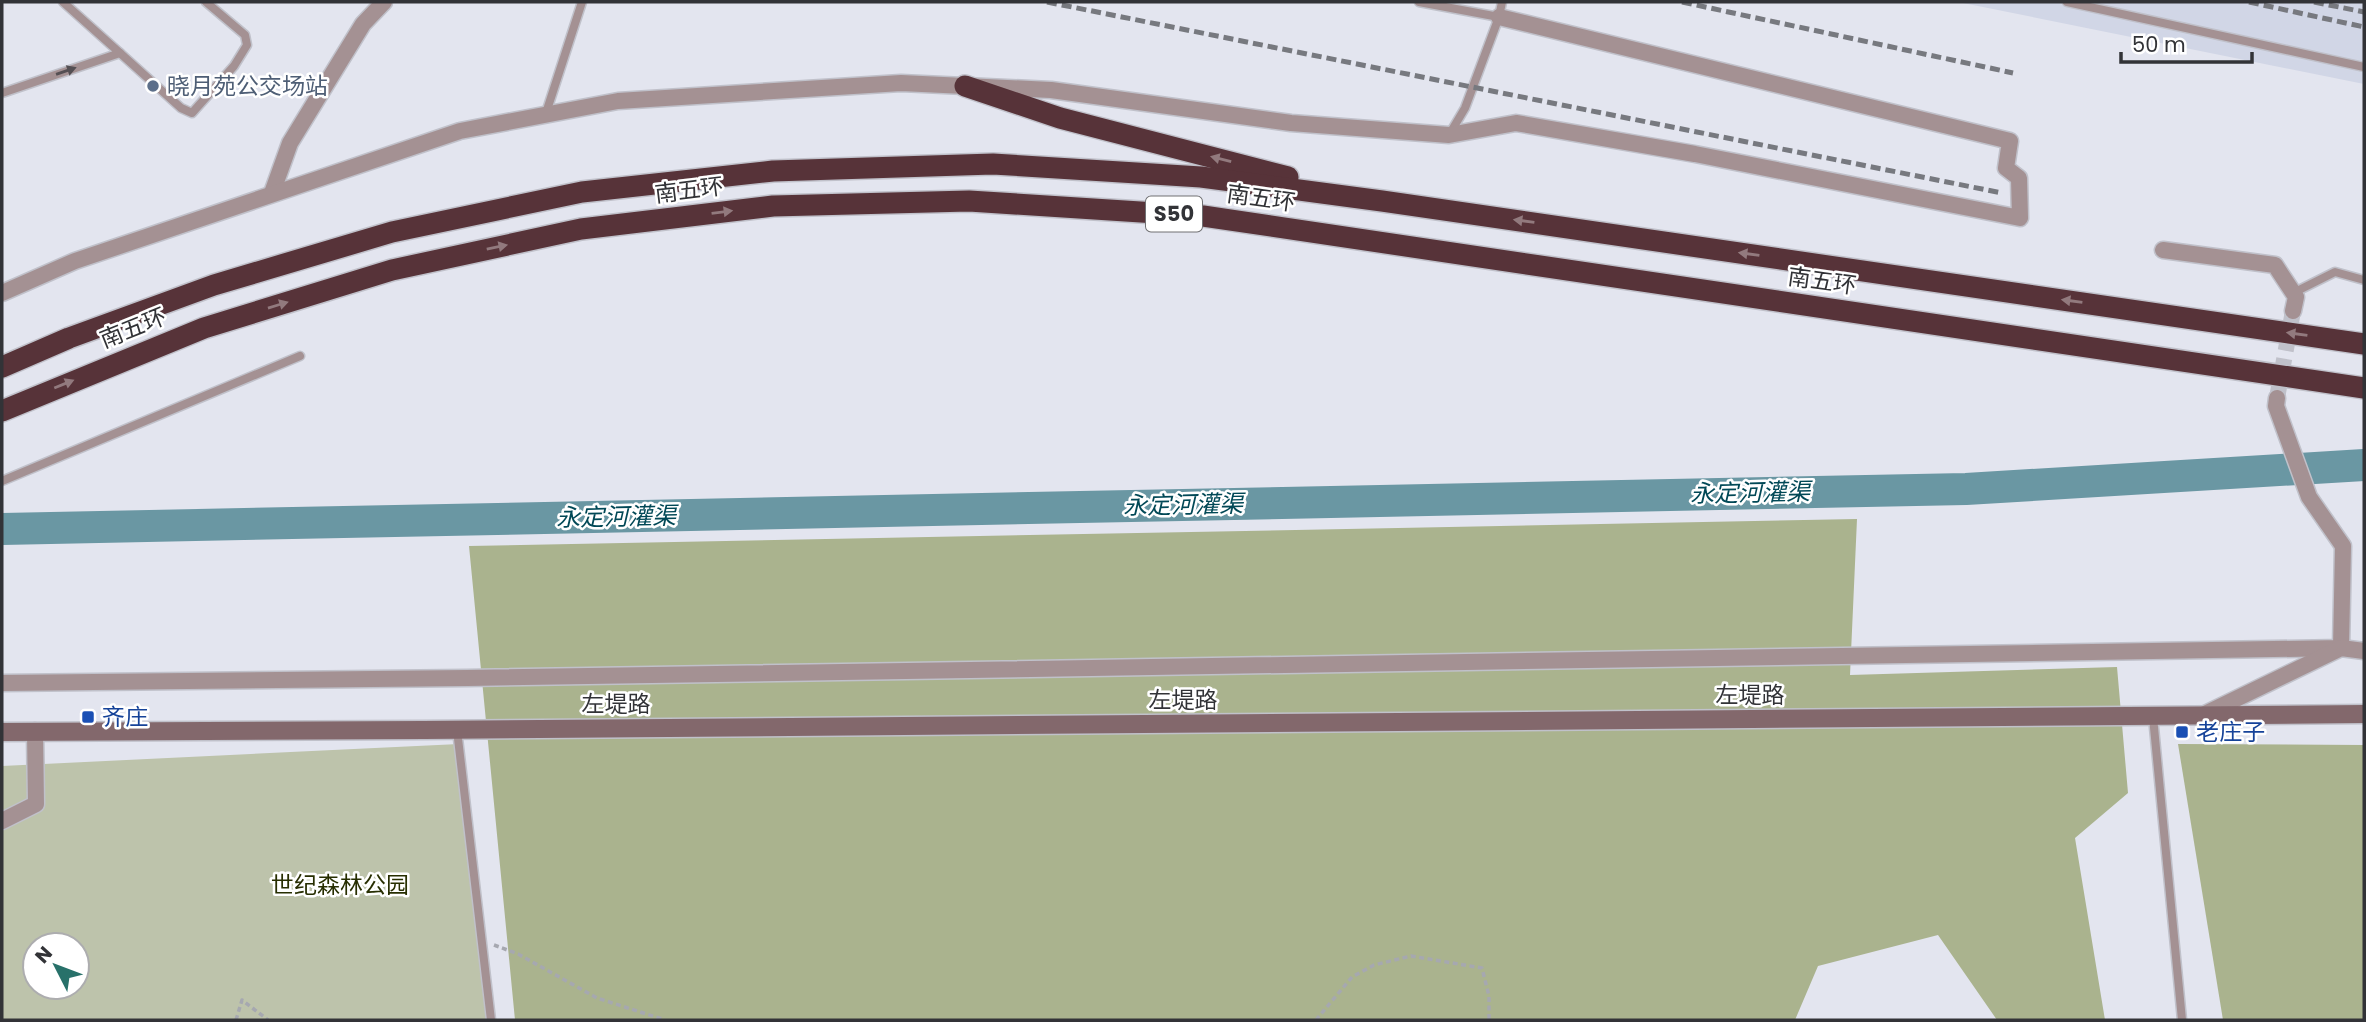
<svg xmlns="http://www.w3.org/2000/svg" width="2366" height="1022" viewBox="0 0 2366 1022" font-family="Poppins,'Noto Sans SC',sans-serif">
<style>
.built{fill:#d1d6e6}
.green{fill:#bdc3ab;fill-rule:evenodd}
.forest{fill:#aab38e}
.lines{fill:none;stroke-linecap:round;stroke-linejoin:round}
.river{stroke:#6a97a3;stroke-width:32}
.minor-tunnel{stroke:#c0c1ca;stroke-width:16;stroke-dasharray:16 8;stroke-linecap:butt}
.service-casing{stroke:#c0c1ca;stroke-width:11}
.minor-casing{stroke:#c0c1ca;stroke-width:19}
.secondary-casing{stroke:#c0c1ca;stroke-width:21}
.motorway-casing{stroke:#c0c1ca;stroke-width:24}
.path{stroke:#a6a8b0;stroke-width:3.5;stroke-dasharray:5 3.5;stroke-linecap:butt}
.service{stroke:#a49193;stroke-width:8}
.minor{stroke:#a49193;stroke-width:16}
.secondary{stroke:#83686c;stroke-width:18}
.motorway{stroke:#573339;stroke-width:21}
.rail{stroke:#77797f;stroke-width:5;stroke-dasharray:10 5;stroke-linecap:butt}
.oneway{fill:#544f53}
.oneway2{fill:#927a7e}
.service-dot{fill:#5c6f8a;stroke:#fff;stroke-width:2.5}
.transit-dot{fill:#1a4fb4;stroke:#fff;stroke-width:2.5}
.labels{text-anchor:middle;stroke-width:5;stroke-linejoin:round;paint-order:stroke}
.shield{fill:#fff;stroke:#707073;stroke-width:2}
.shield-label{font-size:21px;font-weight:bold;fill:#323337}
.service-label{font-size:23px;fill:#4e5e75;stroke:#fff;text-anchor:start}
.street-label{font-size:23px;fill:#323337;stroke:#fff}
.transit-label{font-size:23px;fill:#164399;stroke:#fff;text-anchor:start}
.park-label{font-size:23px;fill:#272e01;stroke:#fff}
.water-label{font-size:24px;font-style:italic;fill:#014856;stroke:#fff}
</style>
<rect width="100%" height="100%" fill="#e3e5ef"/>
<path class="built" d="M1958,2h406v82z"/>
<path class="green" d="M459,744l36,276h-493v-254zM35,945h42v42h-42z"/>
<g class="forest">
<path d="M1857,519l-7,156 267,-8 11,126 -53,45 30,182h-108l-59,-85 -120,31 -23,54h-1280l-46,-474z"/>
<path d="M2178,744l186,1v275h-141z"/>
</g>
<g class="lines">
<path class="river" d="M2,529l1964,-40 398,-24"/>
<path class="minor-tunnel" d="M2277,398l16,-87"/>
<defs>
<g id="service">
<path d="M1419,2l80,15"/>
<path d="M2067,2l297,65"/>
<path d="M120,53l61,55 11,5 42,-47 13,-21 -2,-10 -39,-33"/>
<path d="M2,93l118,-40 -57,-51"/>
<path d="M545,116l37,-114"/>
<path d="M1449,135l16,-27 34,-91 3,-15"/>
<path d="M2293,293l42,-21 29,8"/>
<path d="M2,481l298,-125"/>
<path d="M2153,717l29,303"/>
<path d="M457,730l34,290"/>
</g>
<g id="minor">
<path d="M272,193l18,-50 73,-119 21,-22"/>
<path d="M2163,250l112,15 21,32 -3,14"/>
<path d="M2,293l73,-32 385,-130 158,-30 283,-18 150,7 240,33 158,12 67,-12 179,31 325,64 -1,-40 -13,-10 4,-27 -511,-124"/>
<path d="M2,683l465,-5 1874,-30 2,-102 -34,-49 -33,-91 1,-8"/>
<path d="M2203,715l138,-67 23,3"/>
<path d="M2,821l34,-17 -1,-73"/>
</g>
<path id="secondary" d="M2,732l422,-2 1940,-16"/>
<g id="motorway">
<path d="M965,86l95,32 228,59"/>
<path d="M2,367l67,-29 145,-53 178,-53 190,-40 191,-21 220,-7 208,13 181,24 982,143"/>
<path d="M2,411l202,-83 188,-58 189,-41 192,-23 196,-5 234,15 1161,172"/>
</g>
</defs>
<use href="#service" class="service-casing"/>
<use href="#minor" class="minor-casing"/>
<use href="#secondary" class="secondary-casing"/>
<use href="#motorway" class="motorway-casing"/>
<g class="path">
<path d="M494,945l24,9 79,44 68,22"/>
<path d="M236,1020l6,-20 26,20"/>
<path d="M1316,1020l36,-43 22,-12 37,-9 71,12 7,28v24"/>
</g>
<use href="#service" class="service"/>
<use href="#minor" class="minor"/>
<use href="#secondary" class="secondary"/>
<use href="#motorway" class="motorway"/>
<g class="rail">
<path d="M1047,2l955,191"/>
<path d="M1682,2l331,71"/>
<path d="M2249,2l115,25"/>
<path d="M2314,2l50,10"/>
</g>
</g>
<defs><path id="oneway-solid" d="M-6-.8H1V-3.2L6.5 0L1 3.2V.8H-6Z" transform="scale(1.75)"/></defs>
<use class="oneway" href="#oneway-solid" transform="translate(66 71) rotate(-19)"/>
<g class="oneway2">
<use href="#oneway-solid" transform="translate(1221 159) rotate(-166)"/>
<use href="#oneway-solid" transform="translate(722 212) rotate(-7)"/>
<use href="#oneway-solid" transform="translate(1524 221) rotate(-172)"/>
<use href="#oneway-solid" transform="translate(497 247) rotate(-12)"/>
<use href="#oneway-solid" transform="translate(1749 254) rotate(-172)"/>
<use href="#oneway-solid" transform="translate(2072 301) rotate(-172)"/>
<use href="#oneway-solid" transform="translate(278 305) rotate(-17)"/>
<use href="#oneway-solid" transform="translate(2297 334) rotate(-172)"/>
<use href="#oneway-solid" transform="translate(64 384) rotate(-22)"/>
</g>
<circle class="service-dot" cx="153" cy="86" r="7"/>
<g class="transit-dot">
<rect x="81" y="710" width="14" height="14" rx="3.5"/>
<rect x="2175" y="725" width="14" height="14" rx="3.5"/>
</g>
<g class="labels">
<rect class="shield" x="1146" y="196.5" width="56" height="35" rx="5"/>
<g class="shield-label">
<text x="1174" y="221">S50</text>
</g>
<g class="service-label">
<text x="167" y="94">晓月苑公交场站</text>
</g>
<g class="street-label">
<text transform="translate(689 190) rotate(-7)" y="8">南五环</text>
<text transform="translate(1261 198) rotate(8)" y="8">南五环</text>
<text transform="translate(1822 281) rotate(8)" y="8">南五环</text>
<text transform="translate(133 328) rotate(-22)" y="8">南五环</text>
<text x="1750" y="703">左堤路</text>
<text x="1183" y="708">左堤路</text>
<text x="616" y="712">左堤路</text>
</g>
<g class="transit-label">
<text x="102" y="725">齐庄</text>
<text x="2196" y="740">老庄子</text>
</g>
<g class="park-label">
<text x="340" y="893">世纪森林公园</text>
</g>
<g class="water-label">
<text transform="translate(1750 493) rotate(-1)" y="8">永定河灌渠</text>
<text transform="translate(1183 505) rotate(-1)" y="8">永定河灌渠</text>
<text transform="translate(616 517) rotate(-1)" y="8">永定河灌渠</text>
</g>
</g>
<rect width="2366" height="1022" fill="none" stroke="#323337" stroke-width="7"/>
<g transform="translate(56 966) rotate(312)"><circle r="33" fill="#ffffff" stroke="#adadaf" stroke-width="2"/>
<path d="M0-5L12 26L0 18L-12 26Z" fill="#28716a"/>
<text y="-10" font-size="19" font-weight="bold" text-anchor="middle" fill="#323337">N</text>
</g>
<path d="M2121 52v10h131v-10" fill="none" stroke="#323337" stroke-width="3.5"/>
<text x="2132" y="52" font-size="21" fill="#323337" stroke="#ffffff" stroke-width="5" paint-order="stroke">50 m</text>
</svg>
